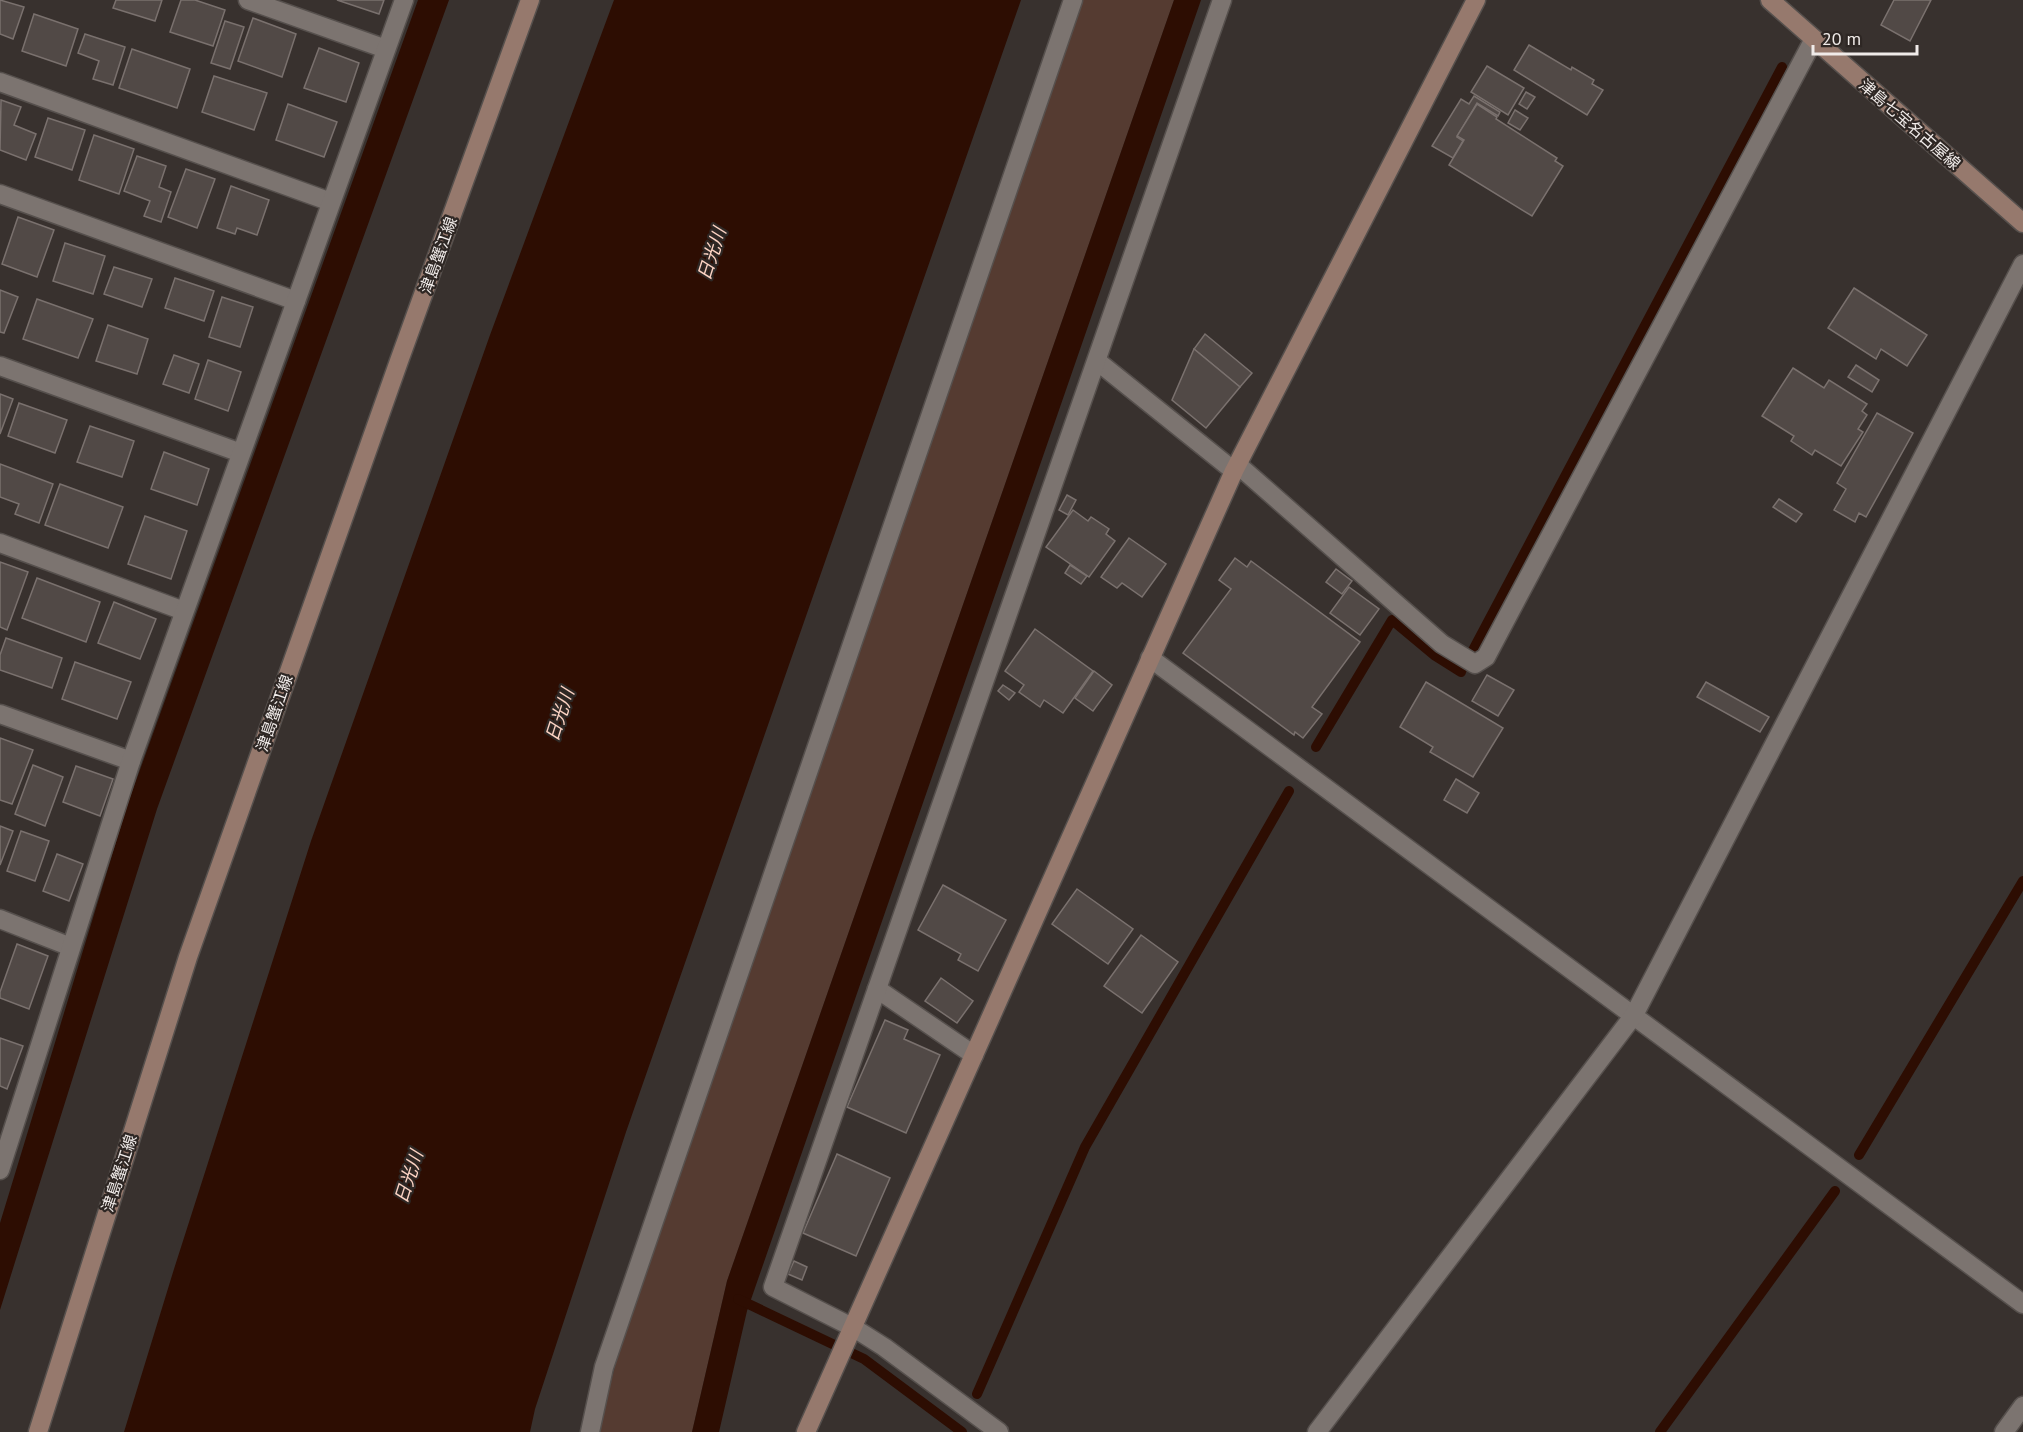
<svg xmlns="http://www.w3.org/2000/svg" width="2023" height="1432" viewBox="0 0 2023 1432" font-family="'PT Sans','Noto Sans JP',sans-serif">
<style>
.green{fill:#553b31}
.water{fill:#2d0d02}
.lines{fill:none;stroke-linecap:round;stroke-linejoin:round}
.stream{stroke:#2d0d02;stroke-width:10}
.building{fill:#514946;stroke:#7a716e;stroke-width:1.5}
.street-casing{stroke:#56504d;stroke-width:21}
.secondary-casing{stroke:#56504d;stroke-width:21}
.street{stroke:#7c7470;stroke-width:18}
.secondary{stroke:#96796d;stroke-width:18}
.labels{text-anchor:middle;stroke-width:4.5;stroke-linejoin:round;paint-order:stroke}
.street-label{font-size:16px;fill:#f0ebe9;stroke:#2e2724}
.water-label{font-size:18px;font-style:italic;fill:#fdd4c4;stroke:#2e2724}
</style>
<rect width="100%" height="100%" fill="#38312e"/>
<path class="green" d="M1081,0h93l-447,1281 -35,151h-94l30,-115z"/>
<g class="water">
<path d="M418,0h31l-292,809 -157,501v-87l128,-420z"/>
<path d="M614,0h407l-395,1132 -91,277 -5,23h-406l50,-163 137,-428 179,-506z"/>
<path d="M1174,0h27l-454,1311 -28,121h-27l35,-151z"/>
</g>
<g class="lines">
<g class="stream">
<path d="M1472,652l310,-585"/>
<path d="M1316,747l76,-127 42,35 27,17 1,-3"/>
<path d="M1859,1155l164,-274"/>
<path d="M738,1299l126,60 98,73"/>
<path d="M977,1394l108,-247 204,-356"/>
<path d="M1660,1432l175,-241"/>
</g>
</g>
<g class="building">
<path d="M0,0l24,7 -11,32 -13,-5z"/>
<path d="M116,0h46l-7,21 -42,-13z"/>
<path d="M181,0h14l30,10 -12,36 -43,-14z"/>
<path d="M337,0h47l-5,14z"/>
<path d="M1894,0h37l-21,41 -29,-16z"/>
<path d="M34,14l44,15 -12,37 -44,-15z"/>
<path d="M253,18l43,16 -14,43 -44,-16z"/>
<path d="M225,21l19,6 -14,42 -19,-6z"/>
<path d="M85,34l40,13 -12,38 -20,-6 6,-18 -21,-8z"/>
<path d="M1529,45l42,25 1,-3 22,13 -2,4 11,6 -16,25 -73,-45z"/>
<path d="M319,48l40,15 -13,39 -42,-14z"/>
<path d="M132,49l58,20 -13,39 -58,-20z"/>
<path d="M1487,66l37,22 -16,27 -37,-23z"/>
<path d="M214,76l53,17 -13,37 -52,-18z"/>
<path d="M1526,92l9,5 -8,12 -8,-5z"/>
<path d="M1474,96l26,16 -2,4 -21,-13 -20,34 6,4 -10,17 -21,-12 29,-47 8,5z"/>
<path d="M1,100l20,7 -7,18 22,9 -10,26 -26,-10z"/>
<path d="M288,104l49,18 -13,35 -48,-17z"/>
<path d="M1477,104l20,13 -1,2 61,39 -2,3 8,5 -31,50 -83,-51 15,-25 -7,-4z"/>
<path d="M1515,110l13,8 -8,12 -12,-7z"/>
<path d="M48,118l37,12 -13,40 -37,-13z"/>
<path d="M94,135l40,14 -15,45 -40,-14z"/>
<path d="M137,156l29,10 -7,21 12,5 -10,30 -17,-6 6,-15 -26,-10z"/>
<path d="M186,169l29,10 -18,49 -29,-11z"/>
<path d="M231,186l38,14 -12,35 -20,-7 -2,6 -18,-6z"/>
<path d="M18,217l36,13 -17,47 -35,-13z"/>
<path d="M65,243l40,13 -12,38 -40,-13z"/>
<path d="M114,267l38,12 -10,28 -38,-13z"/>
<path d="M175,278l39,13 -10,30 -39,-13z"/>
<path d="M1854,288l73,47 -20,31 -26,-17 -5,10 -48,-31z"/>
<path d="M0,290l18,7 -14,36 -4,-1z"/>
<path d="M222,297l31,10 -13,40 -31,-10z"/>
<path d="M37,299l56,20 -15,39 -55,-19z"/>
<path d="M108,325l40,14 -11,35 -41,-13z"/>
<path d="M1205,334l47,39 -12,14 -46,-38z"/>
<path d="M1194,349l46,38 -34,41 -34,-28z"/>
<path d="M174,355l25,9 -10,29 -26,-9z"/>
<path d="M208,360l33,12 -13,39 -33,-12z"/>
<path d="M1856,365l23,15 -7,12 -24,-15z"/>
<path d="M1793,368l31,20 5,-8 38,24 -5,7 5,4 -9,14 5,3 -22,34 -26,-16 -3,5 -21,-14 3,-5 -32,-20z"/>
<path d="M0,394l13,5 -13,35z"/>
<path d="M19,403l48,17 -12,33 -47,-17z"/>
<path d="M1877,413l36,20 -47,84 -7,-4 -4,9 -21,-12 12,-21 -9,-6z"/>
<path d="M90,426l44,15 -12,36 -45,-15z"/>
<path d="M164,452l45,17 -12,36 -46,-16z"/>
<path d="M0,464l53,20 -14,39 -24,-9 4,-10 -19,-7z"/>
<path d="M60,484l63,23 -15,41 -63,-23z"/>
<path d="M1067,495l9,5 -8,15 -9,-5z"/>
<path d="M1779,499l23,15 -6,8 -23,-15z"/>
<path d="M1073,510l15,11 3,-4 18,12 -3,5 9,7 -26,36 -43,-30z"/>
<path d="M145,516l42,15 -16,48 -43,-15z"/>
<path d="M1129,538l37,26 -24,33 -20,-14 -5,5 -16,-11z"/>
<path d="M1235,558l12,9 4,-6 109,81 -48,65 10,7 -19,24 -8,-6 -1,3 -111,-82 48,-64 -12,-9z"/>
<path d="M0,562l28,10 -21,58 -7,-3z"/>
<path d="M1070,565l17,11 -6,8 -16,-11z"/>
<path d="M1336,569l16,12 -10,13 -16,-12z"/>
<path d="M37,578l63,24 -14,40 -64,-24z"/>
<path d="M1349,587l30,22 -19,26 -30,-22z"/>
<path d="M114,602l42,17 -16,40 -42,-16z"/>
<path d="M1035,629l58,42 -30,42 -19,-13 -4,7 -21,-15 5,-7 -19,-14z"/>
<path d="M6,638l56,20 -10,30 -52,-18v-15z"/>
<path d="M75,662l56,20 -14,37 -55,-20z"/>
<path d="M1094,671l18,14 -19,26 -18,-13z"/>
<path d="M1487,675l27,15 -16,26 -26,-15z"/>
<path d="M1426,682l77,46 -30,49 -43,-25 3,-5 -33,-20z"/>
<path d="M1706,682l63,35 -9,15 -63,-35z"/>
<path d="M1003,685l12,8 -6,7 -11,-9z"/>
<path d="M0,738l33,12 -21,54 -12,-4z"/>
<path d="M33,765l30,12 -18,49 -30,-12z"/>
<path d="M76,766l37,13 -13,37 -37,-14z"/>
<path d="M1456,779l23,14 -12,20 -23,-13z"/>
<path d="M0,826l13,5 -13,34z"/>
<path d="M21,831l28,10 -14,40 -28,-10z"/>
<path d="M57,854l26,10 -14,37 -26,-10z"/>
<path d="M943,885l63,35 -28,51 -20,-11 3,-6 -43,-24z"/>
<path d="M1077,889l56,40 -25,35 -56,-40z"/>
<path d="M1141,935l37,27 -36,51 -38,-27z"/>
<path d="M17,944l31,12 -19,53 -29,-11v-6z"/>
<path d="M941,978l32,23 -16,22 -32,-22z"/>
<path d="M885,1020l23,10 -4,9 36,16 -34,78 -59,-26z"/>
<path d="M0,1038l23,8 -16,43 -7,-3z"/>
<path d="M837,1154l53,24 -34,78 -53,-23z"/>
<path d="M794,1261l13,6 -5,13 -14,-6z"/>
</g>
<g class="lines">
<defs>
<g id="street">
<path d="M248,0l138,49"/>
<path d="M0,82l331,120"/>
<path d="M0,194l296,107"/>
<path d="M1097,361l137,110"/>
<path d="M0,366l241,87"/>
<path d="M1238,465l204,179 33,20 11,-7 328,-618"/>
<path d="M0,543l184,68"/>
<path d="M1150,658l873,646"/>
<path d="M0,714l131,47"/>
<path d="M0,919l71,28"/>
<path d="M877,989l97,66"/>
<path d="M0,1170l131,-409 273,-761"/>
<path d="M590,1432l14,-65 469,-1367"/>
<path d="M999,1432l-115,-85 -30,-19 -81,-41 449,-1287"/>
<path d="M1317,1432l317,-417 389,-751"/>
<path d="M2004,1432l19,-26"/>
</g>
<g id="secondary">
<path d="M1770,0l253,223"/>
<path d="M38,1432l150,-475 211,-596 131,-361"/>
<path d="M806,1432l428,-961 242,-471"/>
</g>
</defs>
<use href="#street" class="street-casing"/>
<use href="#secondary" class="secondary-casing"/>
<use href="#street" class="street"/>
<use href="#secondary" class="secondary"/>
</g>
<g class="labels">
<g class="street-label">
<text transform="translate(1910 124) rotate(41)" y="6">津島七宝名古屋線</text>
<text transform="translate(438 255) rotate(-70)" y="6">津島蟹江線</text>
<text transform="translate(274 713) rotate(-71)" y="6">津島蟹江線</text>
<text transform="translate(119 1173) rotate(-72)" y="6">津島蟹江線</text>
</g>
<g class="water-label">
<text transform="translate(712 254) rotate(-72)" y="6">日光川</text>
<text transform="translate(560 715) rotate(-72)" y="6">日光川</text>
<text transform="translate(409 1177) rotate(-72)" y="6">日光川</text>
</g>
</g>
<path d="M1813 45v9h104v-9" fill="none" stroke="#f0ebe9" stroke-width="3"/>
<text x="1822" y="45" font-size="18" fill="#f0ebe9" stroke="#2e2724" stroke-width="4.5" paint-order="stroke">20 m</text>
</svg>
